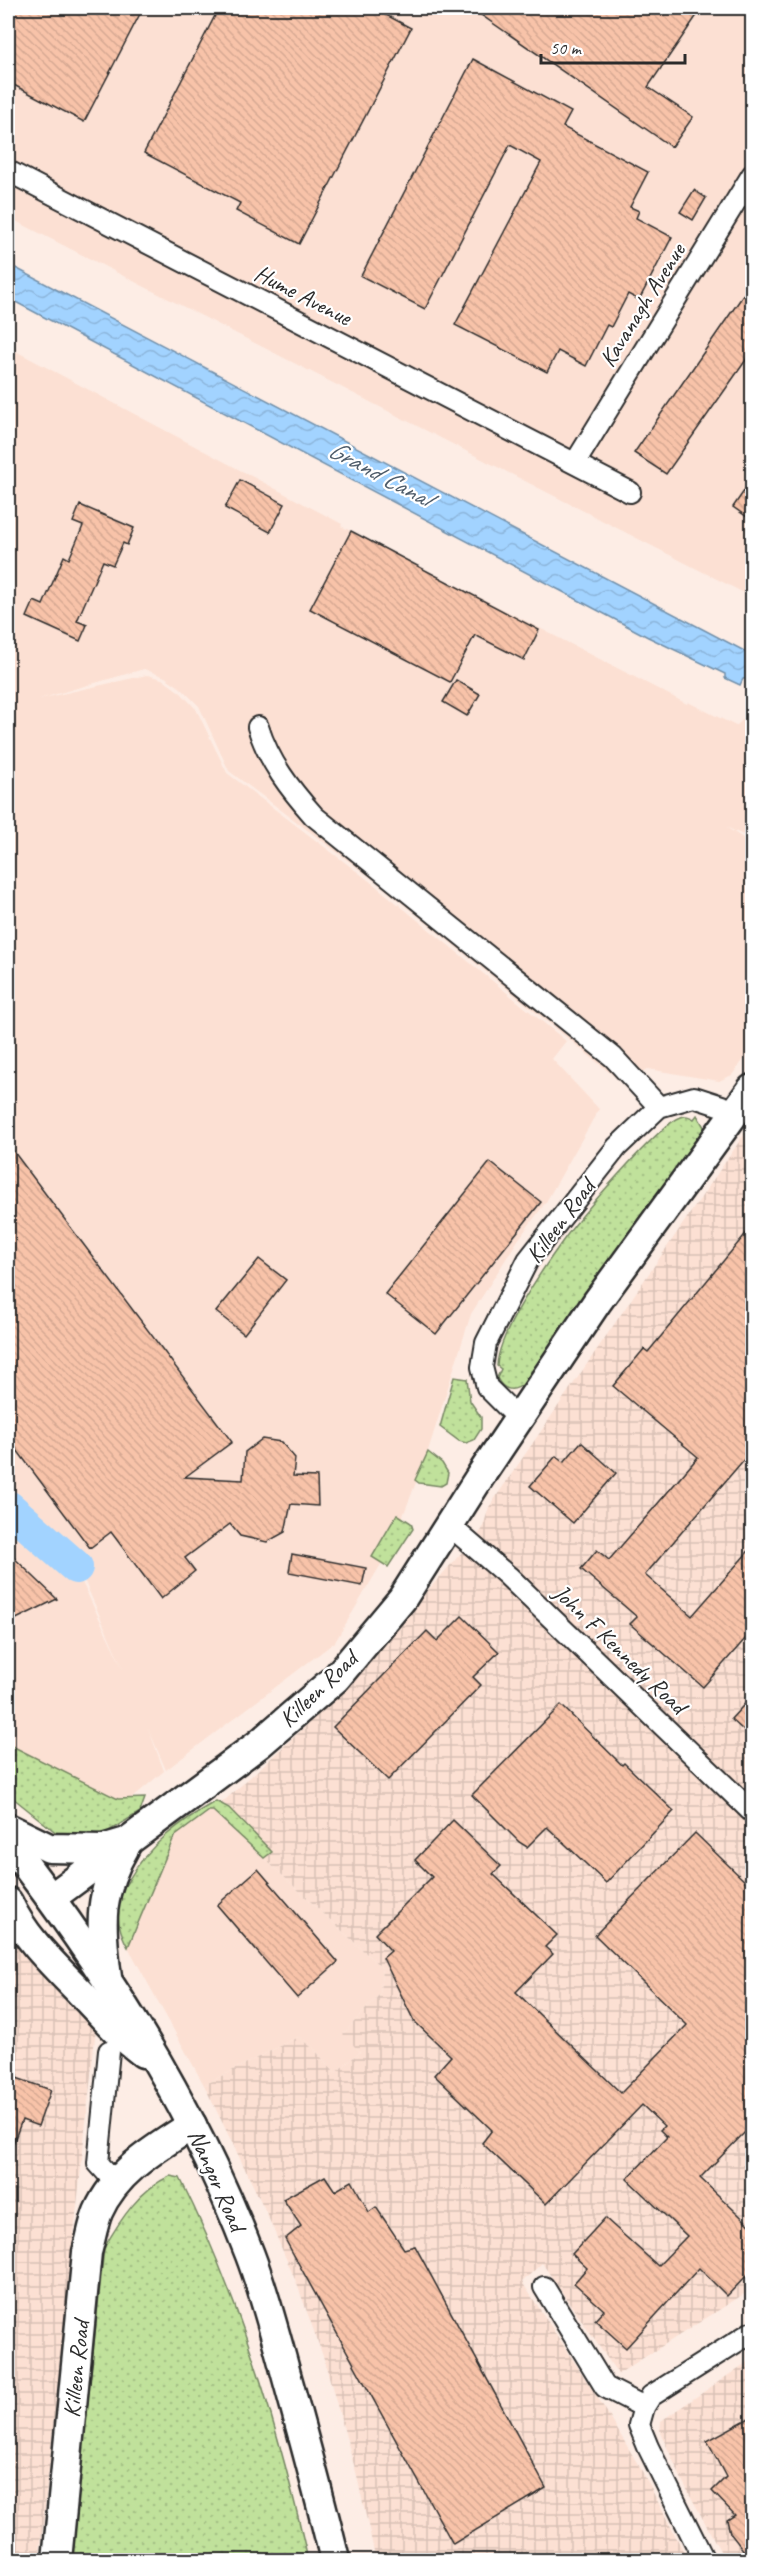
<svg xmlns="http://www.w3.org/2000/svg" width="760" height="2568" viewBox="0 0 760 2568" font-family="Caveat,sans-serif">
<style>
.built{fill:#fce0d3}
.industrial{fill:url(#industrial-grid)}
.grass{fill:url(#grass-dots);stroke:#768663;stroke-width:1.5}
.water{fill:url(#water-waves);stroke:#7290aa;stroke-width:1.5}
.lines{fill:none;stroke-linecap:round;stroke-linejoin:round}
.river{stroke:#a2d3ff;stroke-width:34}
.building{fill:url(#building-back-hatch);stroke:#2b2b2b;stroke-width:1.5}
.street-casing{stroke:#2b2b2b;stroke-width:24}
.secondary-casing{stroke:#2b2b2b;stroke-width:33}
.street{stroke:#fff;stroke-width:20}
.secondary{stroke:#fff;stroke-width:28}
.labels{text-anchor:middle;stroke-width:4.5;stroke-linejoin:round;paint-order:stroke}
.street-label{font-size:24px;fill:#2b2b2b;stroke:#fff}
.water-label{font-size:26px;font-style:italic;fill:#4f5d6b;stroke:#fff}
</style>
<defs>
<pattern id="industrial-grid" width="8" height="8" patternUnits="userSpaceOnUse" patternTransform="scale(1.5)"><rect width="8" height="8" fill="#fce0d3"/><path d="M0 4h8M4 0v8" fill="none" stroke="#d8c0b5"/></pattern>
<pattern id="grass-dots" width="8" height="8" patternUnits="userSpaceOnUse" patternTransform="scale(1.5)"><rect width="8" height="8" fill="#c0e19b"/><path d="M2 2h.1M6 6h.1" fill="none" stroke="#a5c186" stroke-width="1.8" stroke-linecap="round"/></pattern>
<pattern id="water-waves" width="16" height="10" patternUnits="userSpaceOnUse" patternTransform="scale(1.5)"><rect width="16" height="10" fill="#a2d3ff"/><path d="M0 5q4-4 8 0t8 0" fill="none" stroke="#8cb5db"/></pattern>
<pattern id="building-back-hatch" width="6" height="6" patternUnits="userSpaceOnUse" patternTransform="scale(1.5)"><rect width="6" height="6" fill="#f8c3a9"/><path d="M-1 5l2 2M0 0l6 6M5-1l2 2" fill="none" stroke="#d5a892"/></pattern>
</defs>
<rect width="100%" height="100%" fill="#fdede5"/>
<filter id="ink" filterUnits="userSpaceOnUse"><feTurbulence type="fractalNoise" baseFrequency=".0167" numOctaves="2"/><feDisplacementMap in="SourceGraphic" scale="12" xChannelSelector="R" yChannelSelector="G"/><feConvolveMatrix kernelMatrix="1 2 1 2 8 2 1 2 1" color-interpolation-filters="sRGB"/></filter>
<g filter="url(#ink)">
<g class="built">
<path d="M8,8h744v589l-744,-380z"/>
<path d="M8,347l334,177 -1,2 346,178 1,-2 48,24 16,-15v128l-26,-12 26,17v205l-20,26 -13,6 -71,-12 -28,12 -246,-201 -145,-109 -30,-65 -18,-18 -16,-11 -21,-8 -105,30 108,-24 15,4 19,14 15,16 31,64 145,110 194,158 -14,18 47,50 -53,93 -28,38 -47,74 -45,143 -36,92 -55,93 -169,128 -18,-42 16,43 -32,27 -15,6 -109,-58v-236l71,66 44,93 -45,-103 -70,-66v-793l9,-3 -9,-3z"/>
<path d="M209,1811h4l169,157 -2,26 -36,39 16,19 -25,21 -21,-24 -16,-12 -94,48 -76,-138 46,-110z"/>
</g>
<g class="industrial">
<path d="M752,1123v1166l-134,85 -76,-111 -20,19 83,127 37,62 46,89h-312l-20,-88 -32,-113 -27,-75 -31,-72 -62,-127 94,-48 16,12 21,24 25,-21 -17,-18 37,-40 2,-26 -169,-157 91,-83 178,-198 7,-23z"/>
<path d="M8,1892l91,108 -60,560h-31z"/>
<path d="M752,2359v201h-27l-42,-78 -23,-50 1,-11z"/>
</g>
<g class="grass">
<path d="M697,1115l7,12 -1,8 -178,248c-11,9 -21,9 -28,-5l4,-9 -4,-3c1,-33 45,-96 65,-124 16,-23 97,-118 119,-125 5,-2 8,-1 13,2z"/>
<path d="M454,1377l13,2 3,22 11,16v12l-7,11 -8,3 -7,-2 -19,-14z"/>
<path d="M428,1452l14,11 6,10 -2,10 -5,3 -22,-3 -4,-3z"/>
<path d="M397,1514l14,9 2,6 -25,38 -16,-10z"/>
<path d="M8,1744l110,55 27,-1 -5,14 -36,22h-46l-50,-40z"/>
<path d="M216,1801l13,7 43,44 -8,6 -51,-47h-4l-35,26 -46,110c-8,-13 -13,-34 -9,-50 1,-5 6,-11 9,-16 20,-36 53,-60 88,-80z"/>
<path d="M170,2176l10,2c60,121 99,250 128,382h-237l33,-312c16,-28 36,-59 66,-72z"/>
</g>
<path class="water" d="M8,264l744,391v23l-9,1 -3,6 -15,-7v-4l-77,-37 -640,-339z"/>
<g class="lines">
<path class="river" d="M8,1507l68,60"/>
</g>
<g class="building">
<path d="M8,8h135l-59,114 -76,-40z"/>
<path d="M219,8h154l38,20 -112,216 -63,-33 4,-8 -96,-50z"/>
<path d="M471,8h231l-54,79 45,30 -21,30z"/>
<path d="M473,59l98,53 -8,15 85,45 -18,35 9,4 -3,7 36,19 -33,63 -11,-6 -17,33 -4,-2 -21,41 -28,-15 -11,21 -92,-47 86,-163 -31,-17 -85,164 -64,-33z"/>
<path d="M694,190l12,8 -13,22 -13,-8z"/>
<path d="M753,281v69l-87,124 -32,-21z"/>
<path d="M753,478v43l-20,-14z"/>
<path d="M240,480l45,24 -15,28 -45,-24z"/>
<path d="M80,505l54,23 -7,17 -4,-2 -10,22 -10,-4 -26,60 10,4 -7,16 -53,-24 7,-16 9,4 21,-49 5,3 14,-33 -10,-4z"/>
<path d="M351,531l188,99 -15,30 -49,-25 -25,47 -140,-73z"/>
<path d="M456,680l24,14 -13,22 -24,-14z"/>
<path d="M8,1144l224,298 -47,35 58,3 2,-28 17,-13 19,3 14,16 -2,18 24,1 1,29 -27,-2 -6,28 -18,10 -27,-6 -10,-12 -45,34 10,13 -34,28 -50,-67 -21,16 -82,-110z"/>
<path d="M490,1162l51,40 -105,132 -51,-40z"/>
<path d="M753,1225v224l-108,126 47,41 61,-70v84l-50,57 -73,-63 7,-7 -56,-48 16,-19 12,10 89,-103 -85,-71 31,-37 4,3z"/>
<path d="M259,1259l27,21 -42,54 -28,-22z"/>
<path d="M581,1442l35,31 -43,50 -43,-37 26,-30 8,6z"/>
<path d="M8,1552l49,47 -49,24z"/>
<path d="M292,1554l74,14 -4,18 -73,-14z"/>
<path d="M462,1616l37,36 -26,25 8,8 -93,95 -55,-53 94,-96 10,10z"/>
<path d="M753,1695v44l-22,-20z"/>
<path d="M561,1705l61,60 2,-2 50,48 -68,72 -59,-56 -20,20 -8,-5 -47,-47z"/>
<path d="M453,1820l48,46 -8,8 64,61 -12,12 8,7 -37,38 105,101 66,-68 -92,-90 100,-102 58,56v235l-53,54 53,50v41l-26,27 -28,-28 -73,80 -31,-28 9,-10 -30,-27 13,-15 -15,-14 33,-36 53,48 29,-30 -60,-57 40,-42 -7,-7 4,-4 -22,-21 -96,99 -64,-61 10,-13 -58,-55 17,-19 -37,-35 -31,-63 8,-7 -16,-17 57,-57 -17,-17z"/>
<path d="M258,1869l80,93 -41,36 -80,-93z"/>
<path d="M8,2075l43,15 -13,36 -16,-6 -13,34z"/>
<path d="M325,2176l10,15 17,-10 17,31 7,-5 28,42 11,-3 131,242 -93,56 -168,-305 16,-13 -18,-27z"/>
<path d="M753,2416v144h-2l-21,-27 -3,-13 8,-5 -23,-24 14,-14 -19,-36z"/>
</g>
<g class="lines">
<defs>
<g id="street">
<path d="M8,171l622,321"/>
<path d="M575,463l177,-288"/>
<path d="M258,727c11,35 32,62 56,89l299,241 46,50"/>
<path d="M518,1418l-31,-31 -5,-20 4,-24 42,-83 89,-113 42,-40 35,-10 43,14"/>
<path d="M450,1526l58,50 244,236"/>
<path d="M109,2051l-11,112 18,20"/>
<path d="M544,2287l61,100 39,20"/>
<path d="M704,2560l-56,-113 -9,-22 5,-18 7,-11 101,-64"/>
</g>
<g id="secondary">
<path d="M8,1828l41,20 54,1 20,-6"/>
<path d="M8,1842c98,126 185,263 242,413 16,42 27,87 39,130 16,58 32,117 46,175"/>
<path d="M51,1898l208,-154 77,-66 66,-79 79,-124 116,-173 155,-213"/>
<path d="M8,1902c16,35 45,62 72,90 22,23 37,41 63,61"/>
<path d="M107,1977c-7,-52 -9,-85 19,-132"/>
<path d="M57,2560l30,-308c4,-13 6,-28 11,-40 18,-41 58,-64 94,-87"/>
</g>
</defs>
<use href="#street" class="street-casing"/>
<use href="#secondary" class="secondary-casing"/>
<use href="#street" class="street"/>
<use href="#secondary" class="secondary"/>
</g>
</g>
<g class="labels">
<g class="street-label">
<text transform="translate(303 295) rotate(27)" y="8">Hume Avenue</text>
<text transform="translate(642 305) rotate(-58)" y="8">Kavanagh Avenue</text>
<text transform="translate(560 1221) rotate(-53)" y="8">Killeen Road</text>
<text transform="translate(620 1649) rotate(44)" y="8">John F Kennedy Road</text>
<text transform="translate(318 1689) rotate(-44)" y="8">Killeen Road</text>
<text transform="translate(217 2180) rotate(66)" y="8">Nangor Road</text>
<text transform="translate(76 2369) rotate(-84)" y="8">Killeen Road</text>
</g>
<g class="water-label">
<text transform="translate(380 473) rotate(28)" y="9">Grand Canal</text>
</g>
</g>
<rect width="760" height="2568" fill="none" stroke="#fff" stroke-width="30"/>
<rect x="15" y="15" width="730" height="2538" fill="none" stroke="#2b2b2b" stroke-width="2" filter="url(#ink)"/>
<path d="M541 54v9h144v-9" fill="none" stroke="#2b2b2b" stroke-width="3"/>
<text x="550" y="54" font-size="18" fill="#2b2b2b" stroke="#ffffff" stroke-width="4.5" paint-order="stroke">50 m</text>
</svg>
